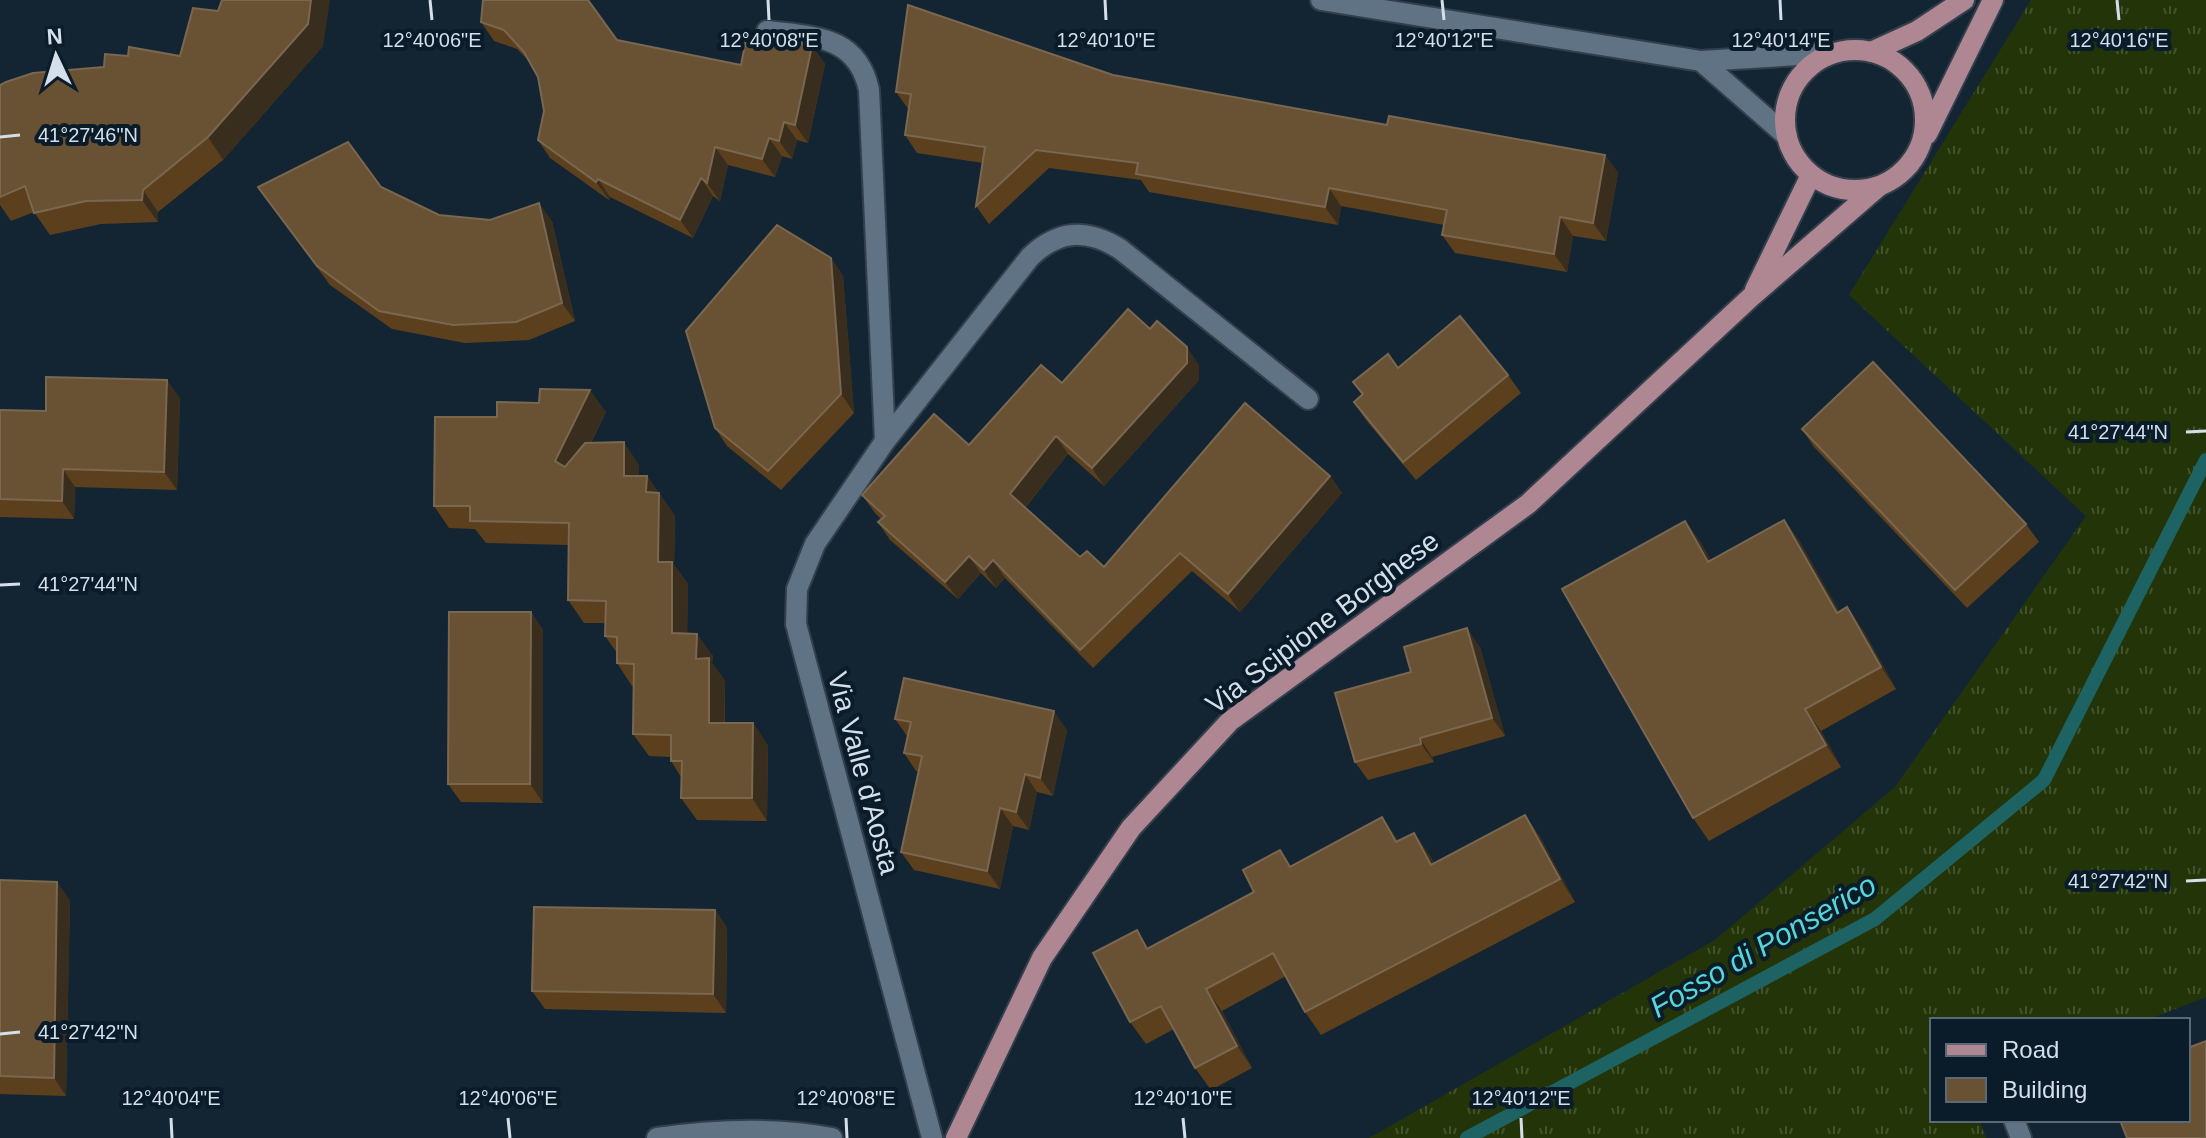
<svg xmlns="http://www.w3.org/2000/svg" width="2206" height="1138" viewBox="0 0 2206 1138" font-family="Helvetica,sans-serif">
<style>
.grass{fill:url(#grass-tufts)}
.lines{fill:none;stroke-linecap:round;stroke-linejoin:round}
.stream{stroke:#1e6363;stroke-width:14}
.minor-casing{stroke:#343f4c;stroke-width:24}
.major-casing{stroke:#343f4c;stroke-width:24}
.minor{stroke:#607385;stroke-width:20}
.major{stroke:#af8792;stroke-width:20}
.wall{fill:#5c401e}
.shaded-wall{fill:#392e1d}
.building{fill:#695134;stroke:#7a6750;stroke-width:2}
.ticks{fill:none;stroke:#d4dfe9;stroke-width:3}
.labels{text-anchor:middle;stroke-width:8;stroke-linejoin:round;paint-order:stroke}
.street-label{font-size:28px;fill:#d4dfe9;stroke:#0a1b29}
.water-label{font-size:30px;font-style:italic;fill:#55d7d7;stroke:#0a1b29}
.ticks-label{font-size:20px;text-anchor:middle;fill:#d4dfe9;stroke:#0a1b29;stroke-width:8;stroke-linejoin:round;paint-order:stroke}
</style>
<defs>
<pattern id="grass-tufts" width="24" height="20" patternUnits="userSpaceOnUse" patternTransform="scale(2)"><rect width="24" height="20" fill="#233508"/><path d="M3 7l-1-3M5 7V3M7 7l1-3M15 17l-1-3M17 17v-4M19 17l1-3" fill="none" stroke="#42522c"/></pattern>
</defs>
<rect width="100%" height="100%" fill="#132533"/>
<path class="grass" d="M2031,0h175v997l-59,23h-215v100h47l7,18h-617l346,-198 180,-153 191,-271 -237,-221z"/>
<g class="lines">
<path class="stream" d="M1467,1138l408,-219 169,-139 162,-320"/>
<defs>
<g id="minor">
<path d="M1321,0l380,61 132,-8"/>
<path d="M767,31c47,6 90,4 102,59l16,351"/>
<path d="M1701,61l86,75"/>
<path d="M2014,1120l7,18"/>
<path d="M657,1138c57,-8 119,-11 175,0"/>
<path d="M932,1138l-136,-514 1,-35 18,-45 70,-103 145,-184c28,-27 56,-29 90,-8l188,150"/>
</g>
<g id="major">
<circle cx="1855" cy="120" r="70"/>
<path d="M1871,52l46,-21 47,-31"/>
<path d="M1927,134l66,-134"/>
<path d="M1755,290l56,-115"/>
<path d="M956,1138l86,-180 89,-130 99,-107 298,-217 223,-207 127,-110"/>
</g>
</defs>
<use href="#minor" class="minor-casing"/>
<use href="#major" class="major-casing"/>
<use href="#minor" class="minor"/>
<use href="#major" class="major"/>
</g>
<g class="wall">
<path d="M218,11l105,35 -100,114 -65,52v10l-57,2 -51,11 -16,-23 -23,9 -11,-16v-120l104,-18 24,-11h52z"/>
<path d="M481,22l136,18 124,25 71,-19 13,18 -17,79 -11,-3 -5,19 -10,-3 -7,21 -47,-12 -8,36 -7,-5 -20,42 -83,-41 -1,3 -59,-42 -12,-18 6,-29 -6,-34 -8,-15 -13,-13 -23,-8z"/>
<path d="M1113,75l274,50 218,30 13,18 -12,68 -33,-5 -6,36 -112,-19 -13,-18 2,-10 -103,-19 -3,19 -189,-33 -8,-12 -92,-12 -60,56 -13,-18 7,-43 -66,-10 -12,-18 4,-25 -13,-18z"/>
<path d="M258,187h123l58,28 51,5 62,1 23,100 -46,19 -64,3 -73,-14 -62,-44z"/>
<path d="M831,258l12,18 11,137 -73,77 -54,-44 -12,-18z"/>
<path d="M1150,329l49,36v15l-95,106 -36,-32 -43,54 55,49 24,10 226,-91 12,17 -102,119 -48,-41 -99,97 -88,-90 -9,10 -15,-15 -23,26 -68,-59 -12,-18 3,-3 -6,-6 -13,-18 107,-50 93,-62z"/>
<path d="M1398,368l110,7 13,18 -105,87 -50,-60 -12,-18 8,-7 -9,-13z"/>
<path d="M180,398l-3,92 -102,-3 -1,32 -74,-2v-107l46,1z"/>
<path d="M606,412l-15,31 48,22v11h8l28,40 -1,49 14,19 -1,49 26,23 -1,7 13,18v42h28l15,23 -1,75 -70,-1 -16,-22v-21l-10,-16v-4l-22,-1 -16,-22 1,-48h-2l-15,-23v-10l-12,-17v-13h-21l-16,-23 1,-55 -83,-2 -11,-14 -26,-1 -15,-22 63,-89z"/>
<path d="M1802,429l224,95 13,18 -72,66 -153,-161z"/>
<path d="M1784,520l16,22 39,70 8,-5 16,23 33,59 -75,42 20,36 -132,74 -16,-23 -8,-297 16,22 10,18z"/>
<path d="M531,612l12,18v173l-82,-1 -13,-18z"/>
<path d="M1480,647l25,89 -73,21 2,5 -66,18 -13,-18 56,-90z"/>
<path d="M895,719l172,11 -14,66 -16,-4 -8,38 -16,-4 -13,63 -86,-19 -13,-18 18,-81h-3l-12,-18 3,-17z"/>
<path d="M1525,815l15,22 35,65 -254,133 -16,-23 -19,-36 -64,35 30,57 -41,22 -16,-22 -21,-39 -28,15 -16,-22 19,-75 105,-55 37,-26 108,-25 15,-8 20,30z"/>
<path d="M0,880l70,20 -4,196 -66,-2z"/>
<path d="M715,910l12,18 -1,85 -181,-4 -13,-18z"/>
</g>
<g class="shaded-wall">
<path d="M311,0h19l-7,46 -100,114 -15,-23z"/>
<path d="M812,46l13,18 -17,79 -13,-18z"/>
<path d="M784,122l13,18 -5,19 -13,-18z"/>
<path d="M769,138l13,18 -7,21 -13,-18z"/>
<path d="M715,147l13,18 -8,36 -13,-18z"/>
<path d="M1605,155l13,18 -12,68 -13,-18z"/>
<path d="M701,178l12,18 -20,42 -13,-18z"/>
<path d="M598,179l12,18 -1,3 -13,-18z"/>
<path d="M1329,188l12,18 -3,19 -13,-18z"/>
<path d="M143,190l15,22v10l-16,-22z"/>
<path d="M539,203l13,18 23,100 -13,-18z"/>
<path d="M1560,217l13,19 -6,36 -13,-18z"/>
<path d="M831,258l12,18 11,137 -13,-19z"/>
<path d="M1187,347l12,18v15l-95,106 -12,-18z"/>
<path d="M167,380l13,18 -3,92 -13,-18z"/>
<path d="M590,390l16,22 -35,71 -16,-22z"/>
<path d="M1056,436l12,18 -46,57 -12,-17z"/>
<path d="M624,442l15,23v34l-15,-23z"/>
<path d="M63,469l12,18 -1,32 -12,-18z"/>
<path d="M647,476l28,40 -1,49 14,19 -1,71 -15,-22 -26,-141z"/>
<path d="M1330,476l12,17 -102,119 -12,-18z"/>
<path d="M1784,520l16,22 53,93 -16,-22z"/>
<path d="M1685,521l16,22 23,41 -16,-22z"/>
<path d="M969,556l12,17 -23,26 -13,-17z"/>
<path d="M993,560l12,18 -9,10 -12,-18z"/>
<path d="M1847,607l16,23 33,59 -15,-22z"/>
<path d="M531,612l12,18v173l-13,-19z"/>
<path d="M1467,628l13,19 25,89 -13,-18z"/>
<path d="M697,634l16,22 -1,7 13,18 -1,64 -15,-22 -13,-64z"/>
<path d="M1805,709l16,22 20,36 -15,-22z"/>
<path d="M1054,711l13,19 -14,66 -13,-18z"/>
<path d="M753,723l15,23 -1,75 -15,-23z"/>
<path d="M1420,738l12,19 2,5 -13,-18z"/>
<path d="M1025,774l12,18 -8,38 -13,-18z"/>
<path d="M1000,808l13,18 -13,63 -13,-18z"/>
<path d="M1525,815l15,22 35,65 -15,-23z"/>
<path d="M1382,817l16,23 14,25 -16,-23z"/>
<path d="M1414,833l16,22 17,32 -16,-22z"/>
<path d="M57,882l13,18 -4,196 -12,-18z"/>
<path d="M715,910l12,18 -1,85 -13,-19z"/>
<path d="M1206,989l16,22 30,57 -15,-22z"/>
</g>
<g class="building">
<path d="M222,0h89l-3,24 -100,113 -65,53 -1,10 -56,1 -52,12 -9,-27 -25,11v-112l6,-3 27,-9 71,-6 1,-13 23,2 1,-9 51,9 13,-48 25,3z"/>
<path d="M483,0h105l29,40 124,25 6,-31 65,12 -17,79 -11,-3 -5,19 -10,-3 -7,21 -47,-12 -8,36 -6,-5 -21,42 -82,-41 -2,3 -58,-42 6,-29 -6,-34 -14,-25 -20,-22 -23,-8z"/>
<path d="M908,5l205,70 274,50 2,-9 216,39 -12,68 -33,-6 -6,37 -112,-19 5,-25 -118,-22 -4,19 -189,-33 2,-11 -102,-13 -60,56 9,-59 -80,-12 6,-41 -15,-2z"/>
<path d="M348,142l33,45 58,28 51,5 49,-17 23,100 -46,19 -63,3 -74,-14 -62,-45 -59,-79z"/>
<path d="M777,225l54,33 10,136 -73,77 -53,-43 -29,-97z"/>
<path d="M1128,309l22,20 7,-8 30,26v16l-95,105 -36,-32 -46,58 70,63 7,-6 17,16 141,-164 85,73 -102,118 -48,-41 -100,97 -87,-90 -9,10 -15,-14 -24,26 -67,-60 7,-6 -23,-21 72,-81 35,31 72,-80 21,18z"/>
<path d="M1460,316l48,59 -105,87 -49,-60 9,-8 -10,-12 35,-28 10,14z"/>
<path d="M1873,362l153,162 -71,66 -153,-161z"/>
<path d="M46,377l121,3 -3,92 -101,-3 -1,32 -62,-2v-89l46,1z"/>
<path d="M540,389l50,1 -35,71 10,6 20,-24 39,-1v34h23l-1,16 13,1 -1,69h14v71l25,1 -1,25 13,-1v65h44l-1,75h-71l1,-37h-11v-26l-38,-1 1,-70 -17,-1v-26l-12,-1 1,-35 -38,-1 1,-77 -99,-2v-15h-36l1,-89h62v-15l42,1z"/>
<path d="M1784,520l53,93 10,-6 34,60 -76,42 21,36 -133,73 -131,-229 123,-68 23,41z"/>
<path d="M449,612h82l-1,172h-82z"/>
<path d="M1467,628l25,90 -72,20 1,6 -66,18 -20,-69 76,-21 -7,-25z"/>
<path d="M904,678l150,33 -14,67 -15,-4 -9,38 -16,-4 -13,63 -86,-19 21,-96 -18,-3 7,-31 -16,-3z"/>
<path d="M1525,815l35,64 -255,133 -32,-59 -67,36 31,57 -42,22 -34,-62 -31,16 -37,-69 44,-23 10,19 107,-57 -11,-22 37,-20 10,17 92,-50 14,25 18,-9 17,32z"/>
<path d="M0,880l57,2 -3,196 -54,-2z"/>
<path d="M534,907l181,3 -2,84 -181,-3z"/>
<path d="M2206,1041v97h-79l-7,-18h68v-72z"/>
</g>
<path class="ticks" d="M430,0l2,20M768,0l1,20M1105,0l1,20M1442,0l2,20M1780,0l1,20M2117,0l2,20M0,137l20,-2M2186,432l20,-1M0,585l20,-1M2186,881l20,-1M0,1034l20,-2M171,1118l1,20M508,1118l2,20M846,1118l1,20M1183,1118l2,20M1521,1118l1,20"/>
<g class="labels">
<g class="street-label">
<text transform="translate(1322 622) rotate(-37)" y="10">Via Scipione Borghese</text>
<text transform="translate(864 773) rotate(75)" y="10">Via Valle d'Aosta</text>
</g>
<g class="water-label">
<text transform="translate(1763 946) rotate(-30)" y="10">Fosso di Ponserico</text>
</g>
</g>
<g class="ticks-label">
<text x="432" y="47">12°40'06"E</text>
<text x="769" y="47">12°40'08"E</text>
<text x="1106" y="47">12°40'10"E</text>
<text x="1444" y="47">12°40'12"E</text>
<text x="1781" y="47">12°40'14"E</text>
<text x="2119" y="47">12°40'16"E</text>
<text x="88" y="142">41°27'46"N</text>
<text x="2118" y="439">41°27'44"N</text>
<text x="88" y="591">41°27'44"N</text>
<text x="2118" y="888">41°27'42"N</text>
<text x="88" y="1039">41°27'42"N</text>
<text x="171" y="1105">12°40'04"E</text>
<text x="508" y="1105">12°40'06"E</text>
<text x="846" y="1105">12°40'08"E</text>
<text x="1183" y="1105">12°40'10"E</text>
<text x="1521" y="1105">12°40'12"E</text>
</g>
<rect x="1930" y="1018" width="260" height="104" fill="#0a1b29" stroke="#5b6976" stroke-width="2"/>
<rect x="1946" y="1044" width="40" height="12" fill="#af8792" stroke="#5b6976" stroke-width="2"/>
<text x="2002" y="1058" font-size="24" fill="#d4dfe9">Road</text>
<rect x="1946" y="1078" width="40" height="24" fill="#695134" stroke="#5b6976" stroke-width="2"/>
<text x="2002" y="1098" font-size="24" fill="#d4dfe9">Building</text>
<g transform="translate(56 56) rotate(356)" stroke="#0a1b29" stroke-width="6" paint-order="stroke">
<path d="M0-6L14 30L0 20L-14 30Z" fill="#d4dfe9"/>
<text y="-12" font-size="22" font-weight="bold" text-anchor="middle" fill="#d4dfe9">N</text>
</g>
</svg>
